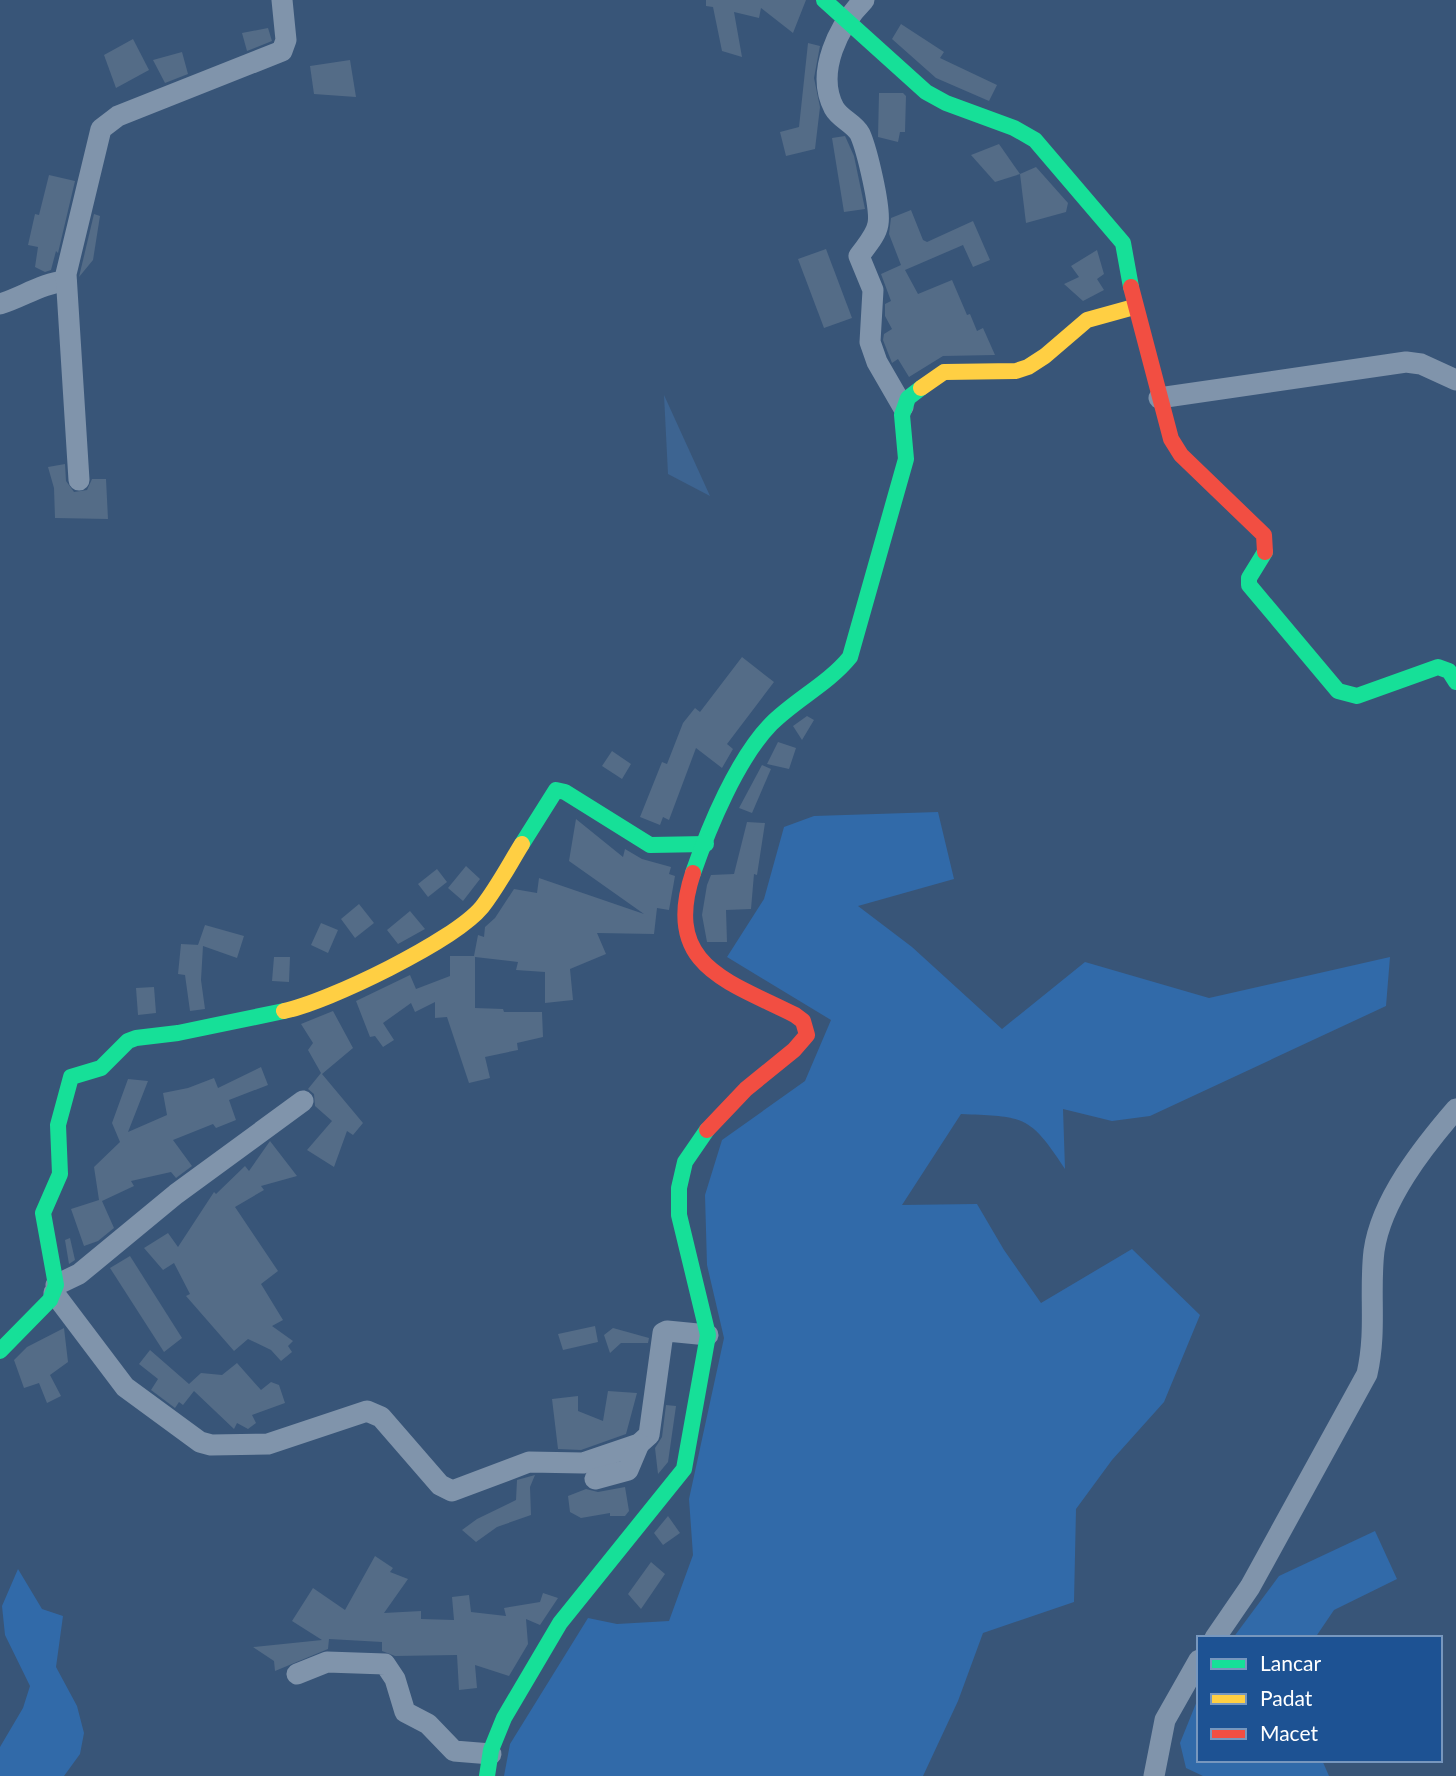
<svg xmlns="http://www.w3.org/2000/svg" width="1456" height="1776" viewBox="0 0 1456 1776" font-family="Lato,sans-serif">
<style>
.green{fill:#316aa9}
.water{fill:#3d6491}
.building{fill:#546c87}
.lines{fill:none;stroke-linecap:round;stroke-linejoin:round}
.street{stroke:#8094ab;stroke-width:21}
.fast{stroke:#16e098;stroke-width:16}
.slow{stroke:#ffcf43;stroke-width:16}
.jam{stroke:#f24e42;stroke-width:16}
</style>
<rect width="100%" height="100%" fill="#385578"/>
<g class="green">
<path d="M938,812l16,67 -96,27 54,41 90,82 83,-67 124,36 181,-41 -4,49 -236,110 -38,5 -49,-12 2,60c-36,-55 -41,-52 -104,-55l-59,91 75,-1 27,46 37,53 91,-54 68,66 -36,87 -52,58 -36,49 -2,93 -91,31 -25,68 -35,75h-419l6,-32 78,-126 29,6 52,-3 24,-66 -4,-56 35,-161 -17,-73 -2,-70 17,-55 83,-59 26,-61 -104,-63 37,-58 20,-72 30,-11z"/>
<path d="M1375,1531l22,48 -63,31 -19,28h-82l46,-62z"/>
<path d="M18,1569l24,40 21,7 -7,51 21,39 7,27 -4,21 -16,22h-64v-29l23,-39 7,-22 -25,-51 -3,-29z"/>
<path d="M1199,1696v64h123l7,16h-126l-17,-8 -6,-25z"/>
</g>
<path class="water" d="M664,395l46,101 -42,-22z"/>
<g class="building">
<path d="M706,0h100l-13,33 -32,-25 -2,10 -25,-6 8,45 -20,-6 -9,-44 -7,-1z"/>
<path d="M901,24l43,28 -4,6 57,27 -8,16 -53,-23 -44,-39z"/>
<path d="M268,28l4,13 -25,10 -5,-18z"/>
<path d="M133,39l16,31 -33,18 -12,-33z"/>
<path d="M808,43l12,3 -6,32 6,29 -5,42 -29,7 -6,-24 19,-5z"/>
<path d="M182,52l6,22 -23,9 -12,-23z"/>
<path d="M350,60l6,37 -42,-3 -4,-28z"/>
<path d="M879,93h24l3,3 -1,36h-5l-2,10 -20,-5z"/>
<path d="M845,136l9,20 11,53 -21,3 -12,-74z"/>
<path d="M999,144l21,30 -25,8 -24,-27z"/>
<path d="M1036,167l32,36 -2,9 -40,11 -6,-49z"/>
<path d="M49,175l26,6 -17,72 -2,-2 -5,19 -6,2 -10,-5 3,-20 -10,-2 7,-31 4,1z"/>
<path d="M911,210l12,30 4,2 46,-21 17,39 -17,7 -10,-22 -58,25 13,24 34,-14 15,35 3,-1 7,17 6,-3 12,27 -52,1 -34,21 -11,-18 -6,4 -9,-23 1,-6 8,-5 -7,-13v-12l6,-3 -10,-27 20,-9 -12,-31 2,-16z"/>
<path d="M94,214l6,2 -7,44 -14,17z"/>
<path d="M826,249l26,69 -28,10 -26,-69z"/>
<path d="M1097,250l7,24 -7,5 7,11 -21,11 -19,-17 15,-7 -8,-11z"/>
<path d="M65,464l1,17 8,11 13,-2 5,-11h14l2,40 -53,-1 -1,-30 -6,-21z"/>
<path d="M742,657l32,25 -47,62 6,5 -11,19 -26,-20 -27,72 -6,-3 -3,8 -20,-8 22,-55 5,2 16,-41 12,-15 5,4z"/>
<path d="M807,716l7,4 -12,20 -9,-14z"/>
<path d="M778,742l18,6 -7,21 -22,-5z"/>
<path d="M612,751l19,13 -9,15 -20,-13z"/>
<path d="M762,765l9,4 -19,44 -13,-5z"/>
<path d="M576,819l47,38 2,-8 17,10 29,8 -2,7 6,2 -6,34 -12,-2 -3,26 -57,-1 9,21 -36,15 3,31 -28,3v-31l-29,-2 2,-8 -43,-5v51l28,1 1,3h38l1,25 -26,6 1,7 -33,7 5,21 -21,5 -22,-66 -12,1v-16l-20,10 -4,-9 -28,20 11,17 -11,7 -8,-11 -5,1 -14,-36 54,-26 6,14 34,-13v-20h24l4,-21 6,2 1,-10 10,-9 19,-29 23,4 2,-15 105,36 -75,-53z"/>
<path d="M747,822l18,1 -8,52 -3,-1 -3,35 -25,1 1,32h-20l-5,-27 5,-30 4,-10 23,-1z"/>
<path d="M466,866l14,13 -17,22 -15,-13z"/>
<path d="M437,869l10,13 -19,15 -10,-13z"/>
<path d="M359,904l15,19 -19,15 -14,-19z"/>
<path d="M410,911l15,18 -27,15 -11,-14z"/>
<path d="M321,923l17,7 -10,23 -17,-8z"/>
<path d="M205,925l39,11 -7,22 -34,-12 -2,34 4,29 -15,2 -5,-36 -7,-1 3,-30 19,1h-2z"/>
<path d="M274,957h16l-1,25 -17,-1z"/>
<path d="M154,987l2,26 -18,2 -2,-27z"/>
<path d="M333,1011l20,37 -31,26 41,49 -10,12 -6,-4 -13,36 -27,-17 25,-29 -17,-15 -1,-12 -6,-5 13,-16 -13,-23 5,-7 -12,-19z"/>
<path d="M261,1067l7,18 -39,15 7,20 -20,8 -3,-4 -40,16 19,26 -16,12 -5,-6 -40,9 3,5 -32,15 12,27 -16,13 -14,5 -13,-37 28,-9 -5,-33 26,-25 -8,-19 16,-44 20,2 -20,51 39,-17 -4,-22 25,-5 26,-10 4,10z"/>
<path d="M270,1141l27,35 -36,10 3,4 -29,17 43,64 -17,13 22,36 -11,6 21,15 -5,5 4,6 -11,9 -10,-11 -23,-11 -14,12 -48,-55 4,-2 -16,-31 -11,7 -19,-22 24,-15 10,14 36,-55 2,2 29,-28 4,5z"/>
<path d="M70,1238l5,22 -6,4 -4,-24z"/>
<path d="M130,1256l52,82 -18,14 -54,-84z"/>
<path d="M595,1326l3,16 -35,8 -5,-16z"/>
<path d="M64,1328l4,34 -18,13 11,21 -14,7 -8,-20 -15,5 -10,-28 13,-13z"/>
<path d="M613,1328l36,10 -1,5h-27l-11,10 -6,-18z"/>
<path d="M150,1350l39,34 12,-11 21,2 15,-12 24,27 10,-8 8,3 6,18 -33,12 4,8 -8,6 -11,-6 -3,6 -40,-38 -11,14 -4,-3 -4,6 -24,-18 7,-11 -19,-15z"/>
<path d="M608,1391l29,2 -11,41 -45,16 -23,-1 -6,-50 26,-3v15l25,10z"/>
<path d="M666,1405l10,1 -8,56 -10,12 -3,-26 7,-11z"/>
<path d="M535,1475l-5,12 1,28 -34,12 -21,15 -14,-12 15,-11 39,-19 1,-20z"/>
<path d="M625,1487l4,24 -4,5h-15v-3l-29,5 -11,-6 -2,-16 18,-7 12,3z"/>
<path d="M668,1516l12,17 -17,12 -9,-12z"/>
<path d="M375,1556l18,12 -3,4 18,7 -24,34 37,-2v8l33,1 -2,-23 17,-2 2,17 35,4 -2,-8 36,-6 3,-9 15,5 -18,27 -14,-6 2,25 -19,32 -34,-11 2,23 -18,2 -2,-35 -62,1 -13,-5v-9l-53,-3 -1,10 -53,22 -1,-10 -21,-14 69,-7 -30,-19 21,-33 32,22z"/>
<path d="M651,1562l14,12 -24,35 -13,-15z"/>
</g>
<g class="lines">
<g class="street">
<path d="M864,0c-25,25 -49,72 -30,108 6,11 20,15 26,26 7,16 21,74 18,90 -2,12 -12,22 -19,32l14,34 -3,52 7,20 26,45"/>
<path d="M0,304c23,-7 42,-21 66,-23"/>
<path d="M1159,398l247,-36 15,2 35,16"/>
<path d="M79,480l-13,-206 35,-145 17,-13 164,-65 4,-11 -4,-40"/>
<path d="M56,1285l23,-11 97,-80 127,-93"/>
<path d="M54,1293l71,94 75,55 11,3 57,-1 99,-33 14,6 59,68 12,6 77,-29 54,1 56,-19 10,-9 14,-102 4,-2 41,4"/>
<path d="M595,1479l33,-9 11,-26"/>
<path d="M1215,1638l35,-51 117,-213c10,-44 2,-81 7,-123 7,-51 50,-105 82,-142"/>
<path d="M297,1674l30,-12 58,2 10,15 10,33 23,12 26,27 37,3"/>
<path d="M1154,1776l11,-56 34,-60"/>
</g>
<g class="fast">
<path d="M824,0l102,92 20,11 68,25 21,12 88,103 8,44"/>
<path d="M1265,552l-16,26v7l89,106 19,5 81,-29 11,4 7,11"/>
<path d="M522,844l34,-54 9,2 85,53 56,-1"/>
<path d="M693,873c16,-46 44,-114 78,-149 25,-25 57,-40 79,-67l56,-198 -4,-44 6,-17 13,-10"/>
<path d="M0,1351l50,-51 6,-15 -13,-72 17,-39 -2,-49 13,-48 30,-9 27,-27 8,-3 42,-5 106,-22"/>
<path d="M487,1776l4,-26 13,-32 56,-95 124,-154 24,-134 -29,-120v-27l6,-26 22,-32"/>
</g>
<g class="slow">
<path d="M921,388l23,-16 72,-1 12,-4 17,-11 42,-36 47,-13"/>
<path d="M284,1011c44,-9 170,-70 198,-104 15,-19 27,-42 40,-63"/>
</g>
<g class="jam">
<path d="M1131,287l40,152 10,16 83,80 1,17"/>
<path d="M693,873c-31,93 35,108 102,142l8,6 4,14 -13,15 -48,39 -39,41"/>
</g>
</g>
<rect x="1197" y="1636" width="245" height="126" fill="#1d5293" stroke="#7797be" stroke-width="2"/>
<rect x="1211" y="1659" width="35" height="10" fill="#16e098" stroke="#7797be" stroke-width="2"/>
<text x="1260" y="1671" font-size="21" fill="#ffffff">Lancar</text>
<rect x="1211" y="1694" width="35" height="10" fill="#ffcf43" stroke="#7797be" stroke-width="2"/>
<text x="1260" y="1706" font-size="21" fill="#ffffff">Padat</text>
<rect x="1211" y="1729" width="35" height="10" fill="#f24e42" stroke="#7797be" stroke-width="2"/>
<text x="1260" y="1741" font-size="21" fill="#ffffff">Macet</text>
</svg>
